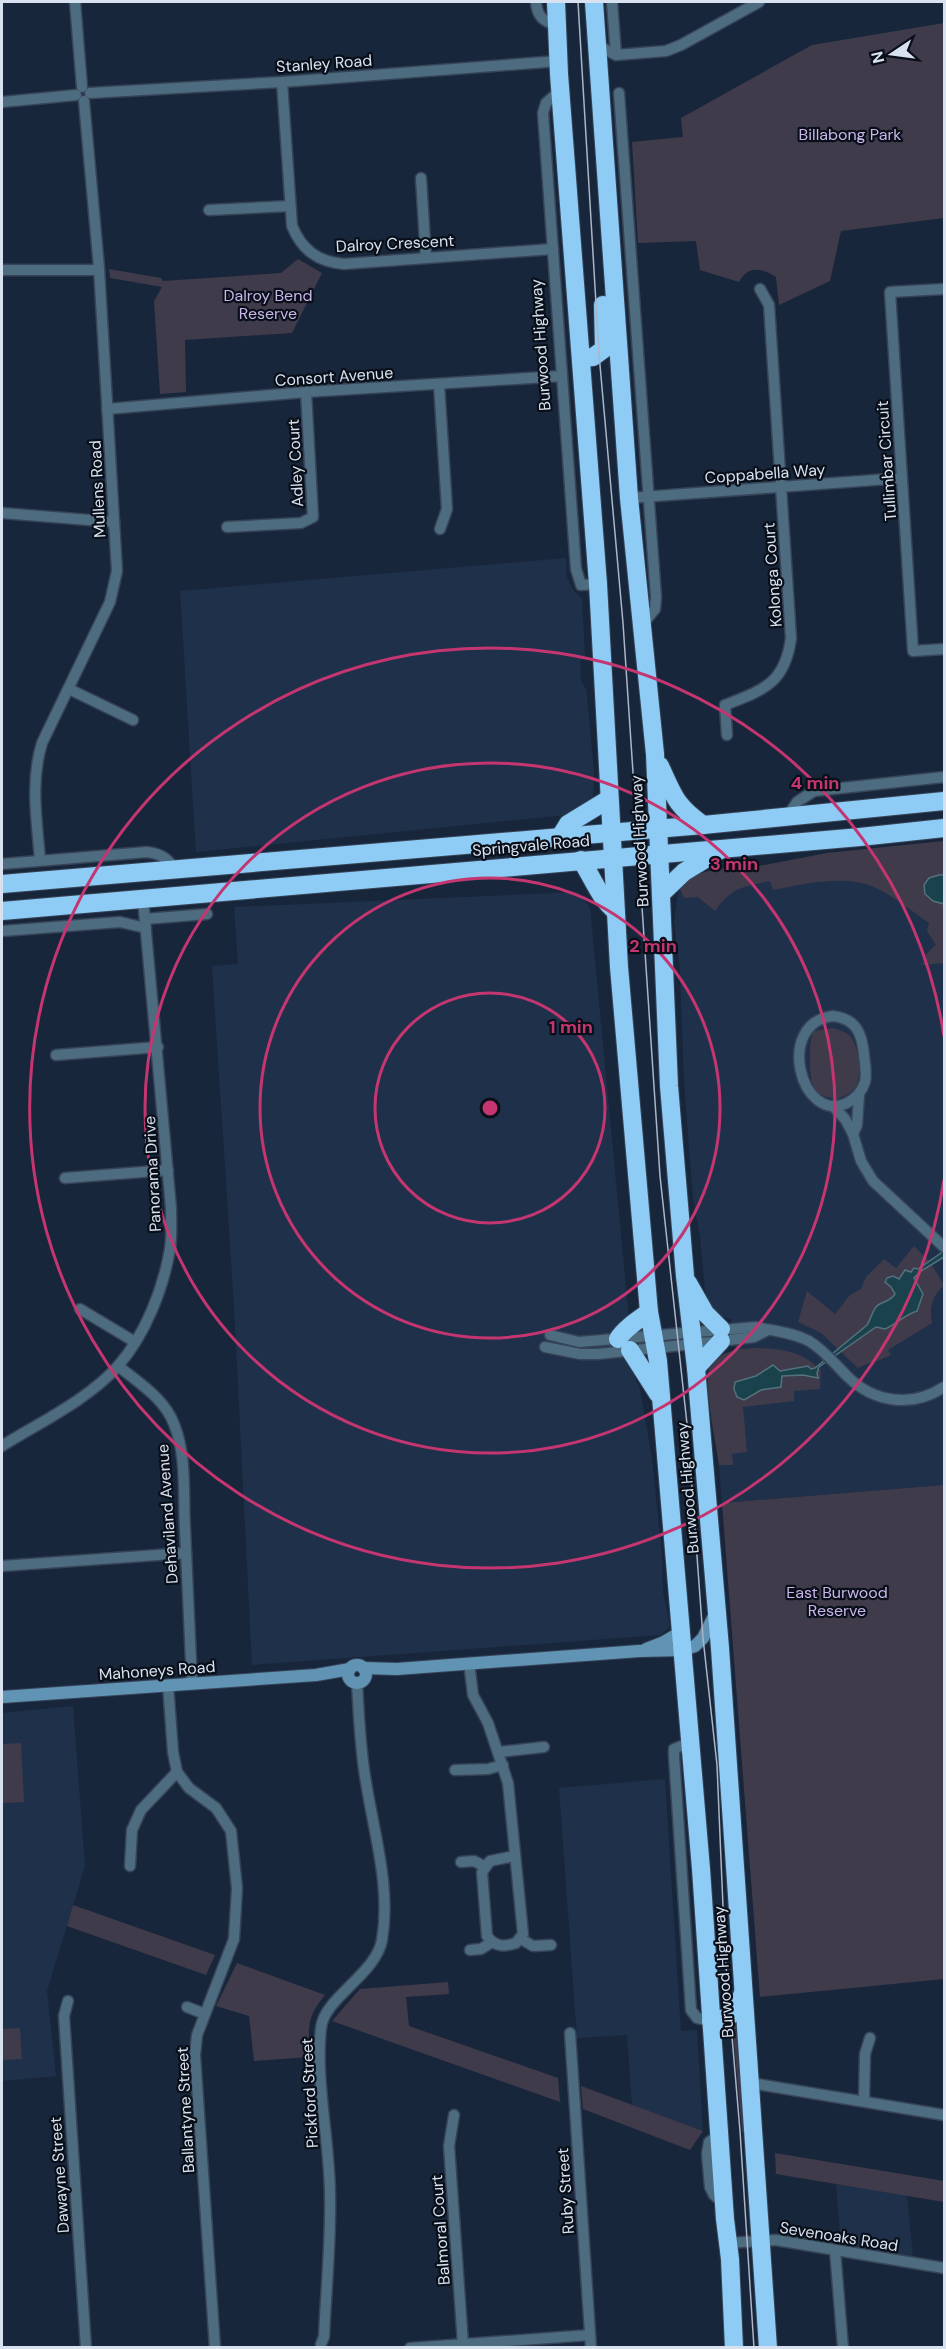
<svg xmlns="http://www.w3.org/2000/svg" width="946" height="2349" viewBox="0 0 946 2349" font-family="'DM Sans',sans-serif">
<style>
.built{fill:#1f304a}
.green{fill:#403b4b}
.water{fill:#1a424c;stroke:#53727d;stroke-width:1.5}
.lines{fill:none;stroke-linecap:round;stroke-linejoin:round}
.street-casing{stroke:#374458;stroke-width:13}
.secondary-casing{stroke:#374458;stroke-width:14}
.highway-casing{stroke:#374458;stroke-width:20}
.street{stroke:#4d6c80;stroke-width:10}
.secondary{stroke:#6194b4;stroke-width:12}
.highway{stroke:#8eccf5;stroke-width:18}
.tram{stroke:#abb6c6;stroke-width:1.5}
.ring{fill:none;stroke:#c53671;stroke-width:3}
.labels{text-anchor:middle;stroke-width:4.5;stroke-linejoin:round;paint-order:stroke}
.street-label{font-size:16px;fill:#d8e1f0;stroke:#090f18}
.park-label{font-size:16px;fill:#c8b5ea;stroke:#090f18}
.centre{fill:#c53671;stroke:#090f18;stroke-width:3}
.ring-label{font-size:18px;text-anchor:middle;font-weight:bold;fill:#c53671;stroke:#090f18;stroke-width:4.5;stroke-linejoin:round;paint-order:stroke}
</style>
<rect width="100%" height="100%" fill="#18263b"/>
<g class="built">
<path d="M566,558l1,20 7,13 8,7 3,59 -5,4 1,20 5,8 1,7 7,76 -1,25 -27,18 -370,37 -16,-261z"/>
<path d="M944,841v644l-222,18 -3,-38 -9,-57 -3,-35 11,-15 18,-9 -5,-30 -12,-3 -9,-8 -5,-18 -5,-54 -7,-37 -9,-117 -4,-111 -6,-49 4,-30 2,-4 19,-14 16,-5 44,-3 68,-13z"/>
<path d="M577,892l13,15 43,454 -4,4 11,24 12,69 10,96 1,38 7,34 -9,9 -409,30 -18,-359 -22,-340 26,-2 -4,-57z"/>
<path d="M73,1706l12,160 -38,125 9,85 -54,5v-368z"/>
<path d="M665,1779l16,252 16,-1 6,101 -71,-26 -5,-70 -50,3 -18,-250z"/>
<path d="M836,2184l71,11 6,63 -72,-12z"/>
</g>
<g class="green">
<path d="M944,23v195l-103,13 -11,50 -51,24 -3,-28c-14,-9 -28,-12 -37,5l-39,-12 -4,-29 -58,2 -6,-101 51,-5 -2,-19 131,-73z"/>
<path d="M298,259l24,14 -30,60 -107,7 1,52 -26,2 -6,-93 8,-14 -52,-9 -1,-9 52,9 2,3 118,-8z"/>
<path d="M944,841v122l-23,2 5,-6 -2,-3 12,-11 -9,-14 2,-8c-21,-14 -46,-37 -72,-41 -28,-4 -57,3 -84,8l-3,-9c-28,6 -38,6 -55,30l-17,-14 -14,1 -4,-10 3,-5 16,-9 16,-5 44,-3 68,-13z"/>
<path d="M833,1028c6,2 13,4 17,8 9,10 13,41 5,52 -4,5 -12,8 -17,11 -25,-3 -27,-12 -28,-35 0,-12 -1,-22 4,-33z"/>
<path d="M914,1246l16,16 14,23c-12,12 -15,21 -12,38l-44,27 3,5c-11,6 -22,7 -33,13l-37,-35 -23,-11 9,-31 28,23 15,-19 11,-6 5,-12 18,-18 12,9z"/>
<path d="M757,1348c25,1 46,3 64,23l-1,18 -26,2v10l-51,6 4,45 -15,2 1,11h-14c-2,-19 -18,-87 -8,-100 11,-15 28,-16 46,-17z"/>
<path d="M944,1485v494l-184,18 -38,-494z"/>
<path d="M21,1743l3,59 -22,1v-59z"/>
<path d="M73,1905l142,50 -9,20 -139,-49z"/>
<path d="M237,1963l88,32c-19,23 -17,34 -15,62l-56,4 -5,-45 -33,-10z"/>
<path d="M448,1982l1,12 -43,3 3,29 149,52 2,24 -228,-81 28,-32z"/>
<path d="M736,2017l10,115h-4l-10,-111z"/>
<path d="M20,2028l2,31 -20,1v-31z"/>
<path d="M581,2086l122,45 -13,19 -107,-41z"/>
<path d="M775,2153l169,28v21l-168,-28z"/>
</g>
<g class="water">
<path d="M939,875h5v29l-11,-3 -8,-7 -1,-9 5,-7z"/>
<path d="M944,1251v6l-23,14 -7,7 9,16 -6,17c-13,4 -20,13 -32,18l-9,-2 -57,40 -2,6 1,5 -15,-3 -21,1 -1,11 -20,3 -17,10 -7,-3 -3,-8 1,-7 21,-6 17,-11 7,6 28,-5 3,3 4,-1 52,-43c4,-6 5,-13 9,-18 6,-7 12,-3 19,-13l-4,-7 -6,-5 2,-4 6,-2 6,3 6,-9 6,2 3,-4 4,1z"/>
</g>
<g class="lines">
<defs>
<g id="street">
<path d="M75,2l7,85"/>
<path d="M536,2c1,14 7,20 21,23"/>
<path d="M612,2l4,53"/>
<path d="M596,42l10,8 10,5 50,-4 15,-6 78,-43"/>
<path d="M282,82l10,144c10,24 26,36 52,38l209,-15"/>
<path d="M561,90l-15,13 -3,10 33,456 5,16 17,-1"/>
<path d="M90,93l192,-11 277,-21"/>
<path d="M619,93l37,504 -1,12 -13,16"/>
<path d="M2,102l74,-7"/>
<path d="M421,178l5,80"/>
<path d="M209,210l81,-4"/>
<path d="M2,270h97"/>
<path d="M944,289l-54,3 23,359 31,-2"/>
<path d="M439,384l8,125 -7,20"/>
<path d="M107,409l199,-17 256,-16"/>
<path d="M629,498l273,-20"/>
<path d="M2,513l112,9"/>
<path d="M227,527l74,-4 12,-6 -7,-125"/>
<path d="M69,689l64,31"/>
<path d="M727,735l-2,-30c38,-15 60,-21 66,-67l-22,-333 -9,-16"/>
<path d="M787,817l10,-15 17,-11 130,-14"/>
<path d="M40,860c-3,-39 -10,-78 2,-117l68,-141 7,-31 -18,-303 -15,-167"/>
<path d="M2,864l145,-12c14,2 21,6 28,18"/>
<path d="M145,919l62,-5"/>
<path d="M2,931l118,-9 26,6"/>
<path d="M833,1016c24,3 29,18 31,39 1,9 3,19 1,27 -3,10 -9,16 -18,21 -46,22 -73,-80 -14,-87z"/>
<path d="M56,1055l102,-8"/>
<path d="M833,1106l12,13 8,15 8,27 12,20 71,66"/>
<path d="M853,1134l4,-9 2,-30"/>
<path d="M65,1178l103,-8"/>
<path d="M80,1309l55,33"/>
<path d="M550,1335l29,7 177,-15c17,4 36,5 53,14 15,9 26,23 38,35 27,27 65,32 97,11"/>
<path d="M545,1347l35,7h18l123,-13 33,-4 12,-6"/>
<path d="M118,1366c21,17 46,32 56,58 13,32 9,71 11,105 2,51 5,103 7,155"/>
<path d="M2,1446c37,-23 87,-47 116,-80 27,-31 45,-76 52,-117 2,-13 1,-27 1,-41l-28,-309"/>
<path d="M2,1566l184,-13"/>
<path d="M469,1663l4,32 15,28 20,60 15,151 -7,9c-12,4 -21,4 -29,-7l-5,-64 8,-11 24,-5"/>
<path d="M168,1685l5,67 4,20 12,16 27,20 15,23 6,57 -3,51 -37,96 -2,20 20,293"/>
<path d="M691,1742l-17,7v7l17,254 6,8 14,3"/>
<path d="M499,1752l45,-5"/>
<path d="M455,1770l33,-1 15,-4"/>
<path d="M461,1862l13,-1 10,5"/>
<path d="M130,1866l2,-36 9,-20 36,-38"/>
<path d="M521,1939l12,7 18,-1"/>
<path d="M470,1950l11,-1 11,-7"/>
<path d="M68,2001l-4,15 22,332"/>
<path d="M187,2007l18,7"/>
<path d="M570,2033l21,315"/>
<path d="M751,2083l193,32"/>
<path d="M864,2101l1,-47 5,-16"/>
<path d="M454,2115l-5,31 14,198"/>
<path d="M719,2135l-10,7 -2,12 3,33 4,8 9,8"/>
<path d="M728,2243l48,-3 168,28"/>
<path d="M835,2250l8,98"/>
<path d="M321,2344l3,-7c2,-47 7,-94 6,-141 0,-54 -15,-116 -9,-168 3,-30 55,-54 61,-88 9,-53 -8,-106 -16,-158 -6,-33 -7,-66 -9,-99"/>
<path d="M410,2348l180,-13"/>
</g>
<g id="secondary">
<path d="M646,1649l18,-7 17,-10"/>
<circle cx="357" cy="1674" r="9"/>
<path d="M363,1668l34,1 242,-18 44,-1 12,-4 8,-8 12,-24"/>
<path d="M2,1697l314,-22 34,-6"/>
</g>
<g id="highway">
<path d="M556,2l3,72 39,510 21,383 30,345 9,49 43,508 24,350 5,40 4,89"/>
<path d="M594,2l35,496 26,256 14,332 16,190 11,92 24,280 48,700"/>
<path d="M581,358l12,-1 11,-8 -1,-44"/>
<path d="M660,766c14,30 15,39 43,59"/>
<path d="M560,837l8,-13 41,-25"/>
<path d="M581,860c12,18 18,37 34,51"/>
<path d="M2,884l701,-59 241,-24"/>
<path d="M662,893l22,-21 36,-22"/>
<path d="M2,911l858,-74 84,-9"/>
<path d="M688,1283l17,30 16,16"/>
<path d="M618,1339c7,-11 20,-19 31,-27"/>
<path d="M630,1350l28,44"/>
<path d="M696,1368l25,-27"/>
<path d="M711,2021c23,-3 24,-8 32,-28"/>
</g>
</defs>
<use href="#street" class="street-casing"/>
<use href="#secondary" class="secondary-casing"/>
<use href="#highway" class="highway-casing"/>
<use href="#street" class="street"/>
<use href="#secondary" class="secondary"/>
<use href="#highway" class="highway"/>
<path class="tram" d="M578,2l21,352 24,269 37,553 28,257 15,205 14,127 8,189 15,177 14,217"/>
</g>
<g class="ring">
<circle cx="490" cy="1108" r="115"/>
<circle cx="490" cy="1108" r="230"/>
<circle cx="490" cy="1108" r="345"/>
<path d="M944 1180A460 460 0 1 1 944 1036"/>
</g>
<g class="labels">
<g class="street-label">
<text transform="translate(324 63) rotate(-4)" y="6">Stanley Road</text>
<text transform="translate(395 243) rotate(-3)" y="6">Dalroy Crescent</text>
<text transform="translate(540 345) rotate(-94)" y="6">Burwood Highway</text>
<text transform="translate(334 376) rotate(-4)" y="6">Consort Avenue</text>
<text transform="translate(886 461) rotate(-94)" y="6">Tullimbar Circuit</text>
<text transform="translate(295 463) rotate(-93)" y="6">Adley Court</text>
<text transform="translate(765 473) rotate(-4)" y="6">Coppabella Way</text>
<text transform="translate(97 489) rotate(-93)" y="6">Mullens Road</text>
<text transform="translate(772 575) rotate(-94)" y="6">Kolonga Court</text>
<text transform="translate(639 841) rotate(-93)" y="6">Burwood Highway</text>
<text transform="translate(531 845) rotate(-5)" y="6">Springvale Road</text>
<text transform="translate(152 1174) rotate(-93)" y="6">Panorama Drive</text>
<text transform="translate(687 1488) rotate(-95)" y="6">Burwood Highway</text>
<text transform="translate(167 1514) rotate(-94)" y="6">Dehaviland Avenue</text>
<text transform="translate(157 1670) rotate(-4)" y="6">Mahoneys Road</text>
<text transform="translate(723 1972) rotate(-94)" y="6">Burwood Highway</text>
<text transform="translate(309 2093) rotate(-93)" y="6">Pickford Street</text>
<text transform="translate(185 2110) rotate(-93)" y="6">Ballantyne Street</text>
<text transform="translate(59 2175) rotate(-94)" y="6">Dawayne Street</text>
<text transform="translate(565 2191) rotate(-94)" y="6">Ruby Street</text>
<text transform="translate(440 2230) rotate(-94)" y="6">Balmoral Court</text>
<text transform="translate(839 2236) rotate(9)" y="6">Sevenoaks Road</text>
</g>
<g class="park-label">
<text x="850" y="140">Billabong Park</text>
<text x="268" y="301">Dalroy Bend<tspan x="268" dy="18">Reserve</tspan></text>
<text x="837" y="1598">East Burwood<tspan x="837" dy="18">Reserve</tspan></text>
</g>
</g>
<circle cx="490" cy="1108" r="9" class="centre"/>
<g class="ring-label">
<text x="815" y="789">4 min</text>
<text x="734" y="870">3 min</text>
<text x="653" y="952">2 min</text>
<text x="571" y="1033">1 min</text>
</g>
<rect width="946" height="2349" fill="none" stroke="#d8e1f0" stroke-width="6"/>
<g transform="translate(892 54) rotate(257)" stroke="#090f18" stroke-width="4.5" paint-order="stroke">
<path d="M0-4.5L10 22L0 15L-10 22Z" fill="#d8e1f0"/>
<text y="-9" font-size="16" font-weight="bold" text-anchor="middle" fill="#d8e1f0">N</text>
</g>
</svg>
